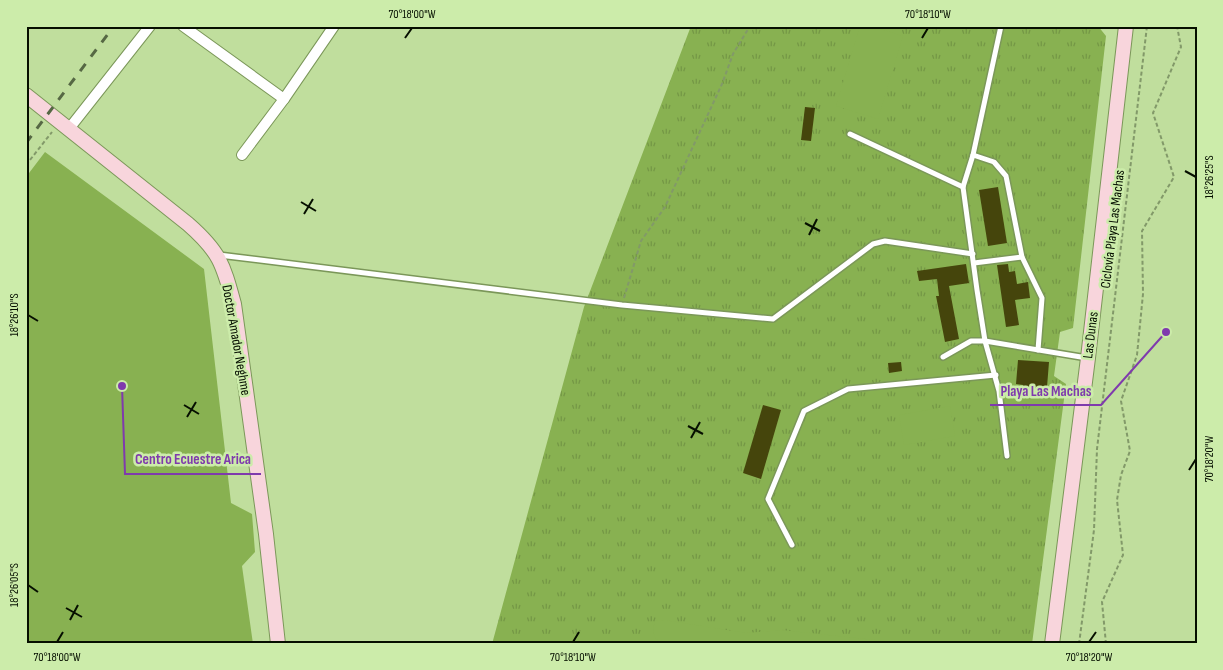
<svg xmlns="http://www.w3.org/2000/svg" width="1223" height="670" viewBox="0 0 1223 670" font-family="'Sofia Sans Condensed',sans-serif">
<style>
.grass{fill:url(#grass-tufts)}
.park{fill:#88b151}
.building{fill:#45450c}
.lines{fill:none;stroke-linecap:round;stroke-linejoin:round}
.lane-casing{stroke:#7b9759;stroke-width:8}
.street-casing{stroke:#7b9759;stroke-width:12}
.secondary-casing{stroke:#7b9759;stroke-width:16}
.path{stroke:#829969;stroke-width:2;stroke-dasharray:4 2.5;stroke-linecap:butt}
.lane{stroke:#fff;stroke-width:5}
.street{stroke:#fff;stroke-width:10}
.secondary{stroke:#f8d5dc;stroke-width:14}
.rail{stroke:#566844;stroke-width:3;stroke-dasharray:9 9;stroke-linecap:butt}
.ticks{fill:none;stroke:#060f00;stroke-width:2}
.labels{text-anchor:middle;stroke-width:5;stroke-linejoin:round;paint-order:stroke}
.street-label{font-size:14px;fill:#060f00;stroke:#ccecaa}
.leader{fill:none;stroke:#7f3aad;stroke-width:2}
.callout-dot{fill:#7f3aad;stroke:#ccecaa;stroke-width:2}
.callout-label{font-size:15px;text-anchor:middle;font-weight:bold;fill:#7f3aad;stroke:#ccecaa;stroke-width:5;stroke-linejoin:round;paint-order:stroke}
.neatline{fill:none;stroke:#060f00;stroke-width:2}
.ticks-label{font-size:12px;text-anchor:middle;fill:#060f00}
</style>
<defs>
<pattern id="grass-tufts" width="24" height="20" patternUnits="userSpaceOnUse" patternTransform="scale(1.25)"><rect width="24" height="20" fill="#88b151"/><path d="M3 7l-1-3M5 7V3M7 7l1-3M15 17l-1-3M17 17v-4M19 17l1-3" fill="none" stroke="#749745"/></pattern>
</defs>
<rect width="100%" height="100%" fill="#c0de9d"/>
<path class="grass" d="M691,26h407l8,10 -33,292 -13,4 -6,44 12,8 -34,260h-540l92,-337z"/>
<g class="park">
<path d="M860,26h11l32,10 -25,83 -42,-13z"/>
<path d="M45,152l159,117 27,234 21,11 3,38 -13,14 11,78h-227v-467z"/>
<path d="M950,406l5,30 -51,9 -5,-30z"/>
<path d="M664,620l82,13 36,-3 130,14h-248c-11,-4 -12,-12 -9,-23z"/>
</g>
<g class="building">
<path d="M805,107l10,1 -4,33 -10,-1z"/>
<path d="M998,187l9,56 -19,3 -9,-56z"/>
<path d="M966,264l3,19 -20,3 10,53 -14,3 -9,-46h3l-2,-17 -18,2 -2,-10z"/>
<path d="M1008,264l1,8 6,-1 2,13 11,-2 2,16 -15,2 4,25 -13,2 -9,-62z"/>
<path d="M1018,360l31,2 -2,25 -7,-1v6l-17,-1v-6l-7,-1z"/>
<path d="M901,362l1,9 -13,2 -1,-10z"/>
<path d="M763,405l18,5 -20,69 -18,-6z"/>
</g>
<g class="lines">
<defs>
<g id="lane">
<path d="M1001,26l-28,129 -10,32 14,103 8,51 14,50 8,65"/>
<path d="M850,134l113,53"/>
<path d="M973,155l21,7 12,14 16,81 20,41 -4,52"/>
<path d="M219,255l403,50 151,14 100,-75 12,-3 88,13"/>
<path d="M974,263l48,-6"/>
<path d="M943,357l28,-16h14l102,17"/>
<path d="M792,545l-24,-46 36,-88 44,-22 148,-14"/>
</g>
<g id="street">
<path d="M183,26l101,73"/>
<path d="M68,130l82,-104"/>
<path d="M242,155l42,-56 50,-73"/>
</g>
<g id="secondary">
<path d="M26,95l162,129c32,28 35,40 46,80l32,230 12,110"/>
<path d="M1052,644l36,-286 38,-332"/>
</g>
</defs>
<use href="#lane" class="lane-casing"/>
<use href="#street" class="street-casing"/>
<use href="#secondary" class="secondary-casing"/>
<g class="path">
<path d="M26,165l26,-33"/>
<path d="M624,298l17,-57 24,-34 57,-123 11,-30 17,-28"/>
<path d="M1079,644l15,-114 3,-81 50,-423"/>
<path d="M1106,644l-4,-42 21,-47 -6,-55 4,-25 9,-24 -9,-50 16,-46 6,-61 -1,-63 32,-54 -21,-64 28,-66 -4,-21"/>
</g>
<use href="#lane" class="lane"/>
<use href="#street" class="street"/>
<use href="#secondary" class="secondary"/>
<path class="rail" d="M26,143l88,-117"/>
</g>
<path class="ticks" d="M405,38l7,-10M922,38l6,-10M1185,171l11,6M301,202l15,9M304,214l9,-15M805,223l15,8M809,235l8,-16M28,315l10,6M184,405l15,9M187,417l9,-15M688,426l15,8M691,438l9,-16M1189,470l7,-11M28,585l10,7M66,608l16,9M70,620l8,-15M57,642l6,-10M573,642l6,-10M1089,642l7,-10"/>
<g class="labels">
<g class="street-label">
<text transform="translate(1112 229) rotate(-83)" y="5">Ciclovía Playa Las Machas</text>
<text transform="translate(1090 335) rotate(-83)" y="5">Las Dunas</text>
<text transform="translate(237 340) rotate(80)" y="5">Doctor Amador Neghme</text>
</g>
</g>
<path class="leader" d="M1166 332L1101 405H990M122 386L125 474H261"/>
<g class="callout-dot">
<circle cx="1166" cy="332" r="5"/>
<circle cx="122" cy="386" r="5"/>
</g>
<g class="callout-label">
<text x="1046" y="396">Playa Las Machas</text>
<text x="193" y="464">Centro Ecuestre Arica</text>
</g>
<rect width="1223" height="670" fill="none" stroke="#ccecaa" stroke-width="55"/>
<rect x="28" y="28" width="1168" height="614" class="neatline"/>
<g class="ticks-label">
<text x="412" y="18">70°18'00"W</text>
<text x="928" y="18">70°18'10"W</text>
<text transform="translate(1209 177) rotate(-90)" y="4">18°26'25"S</text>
<text transform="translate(14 315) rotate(-90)" y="4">18°26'10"S</text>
<text transform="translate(1209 459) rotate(-90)" y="4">70°18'20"W</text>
<text transform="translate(14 585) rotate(-90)" y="4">18°26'05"S</text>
<text x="57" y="661">70°18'00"W</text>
<text x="573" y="661">70°18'10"W</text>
<text x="1089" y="661">70°18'20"W</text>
</g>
</svg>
